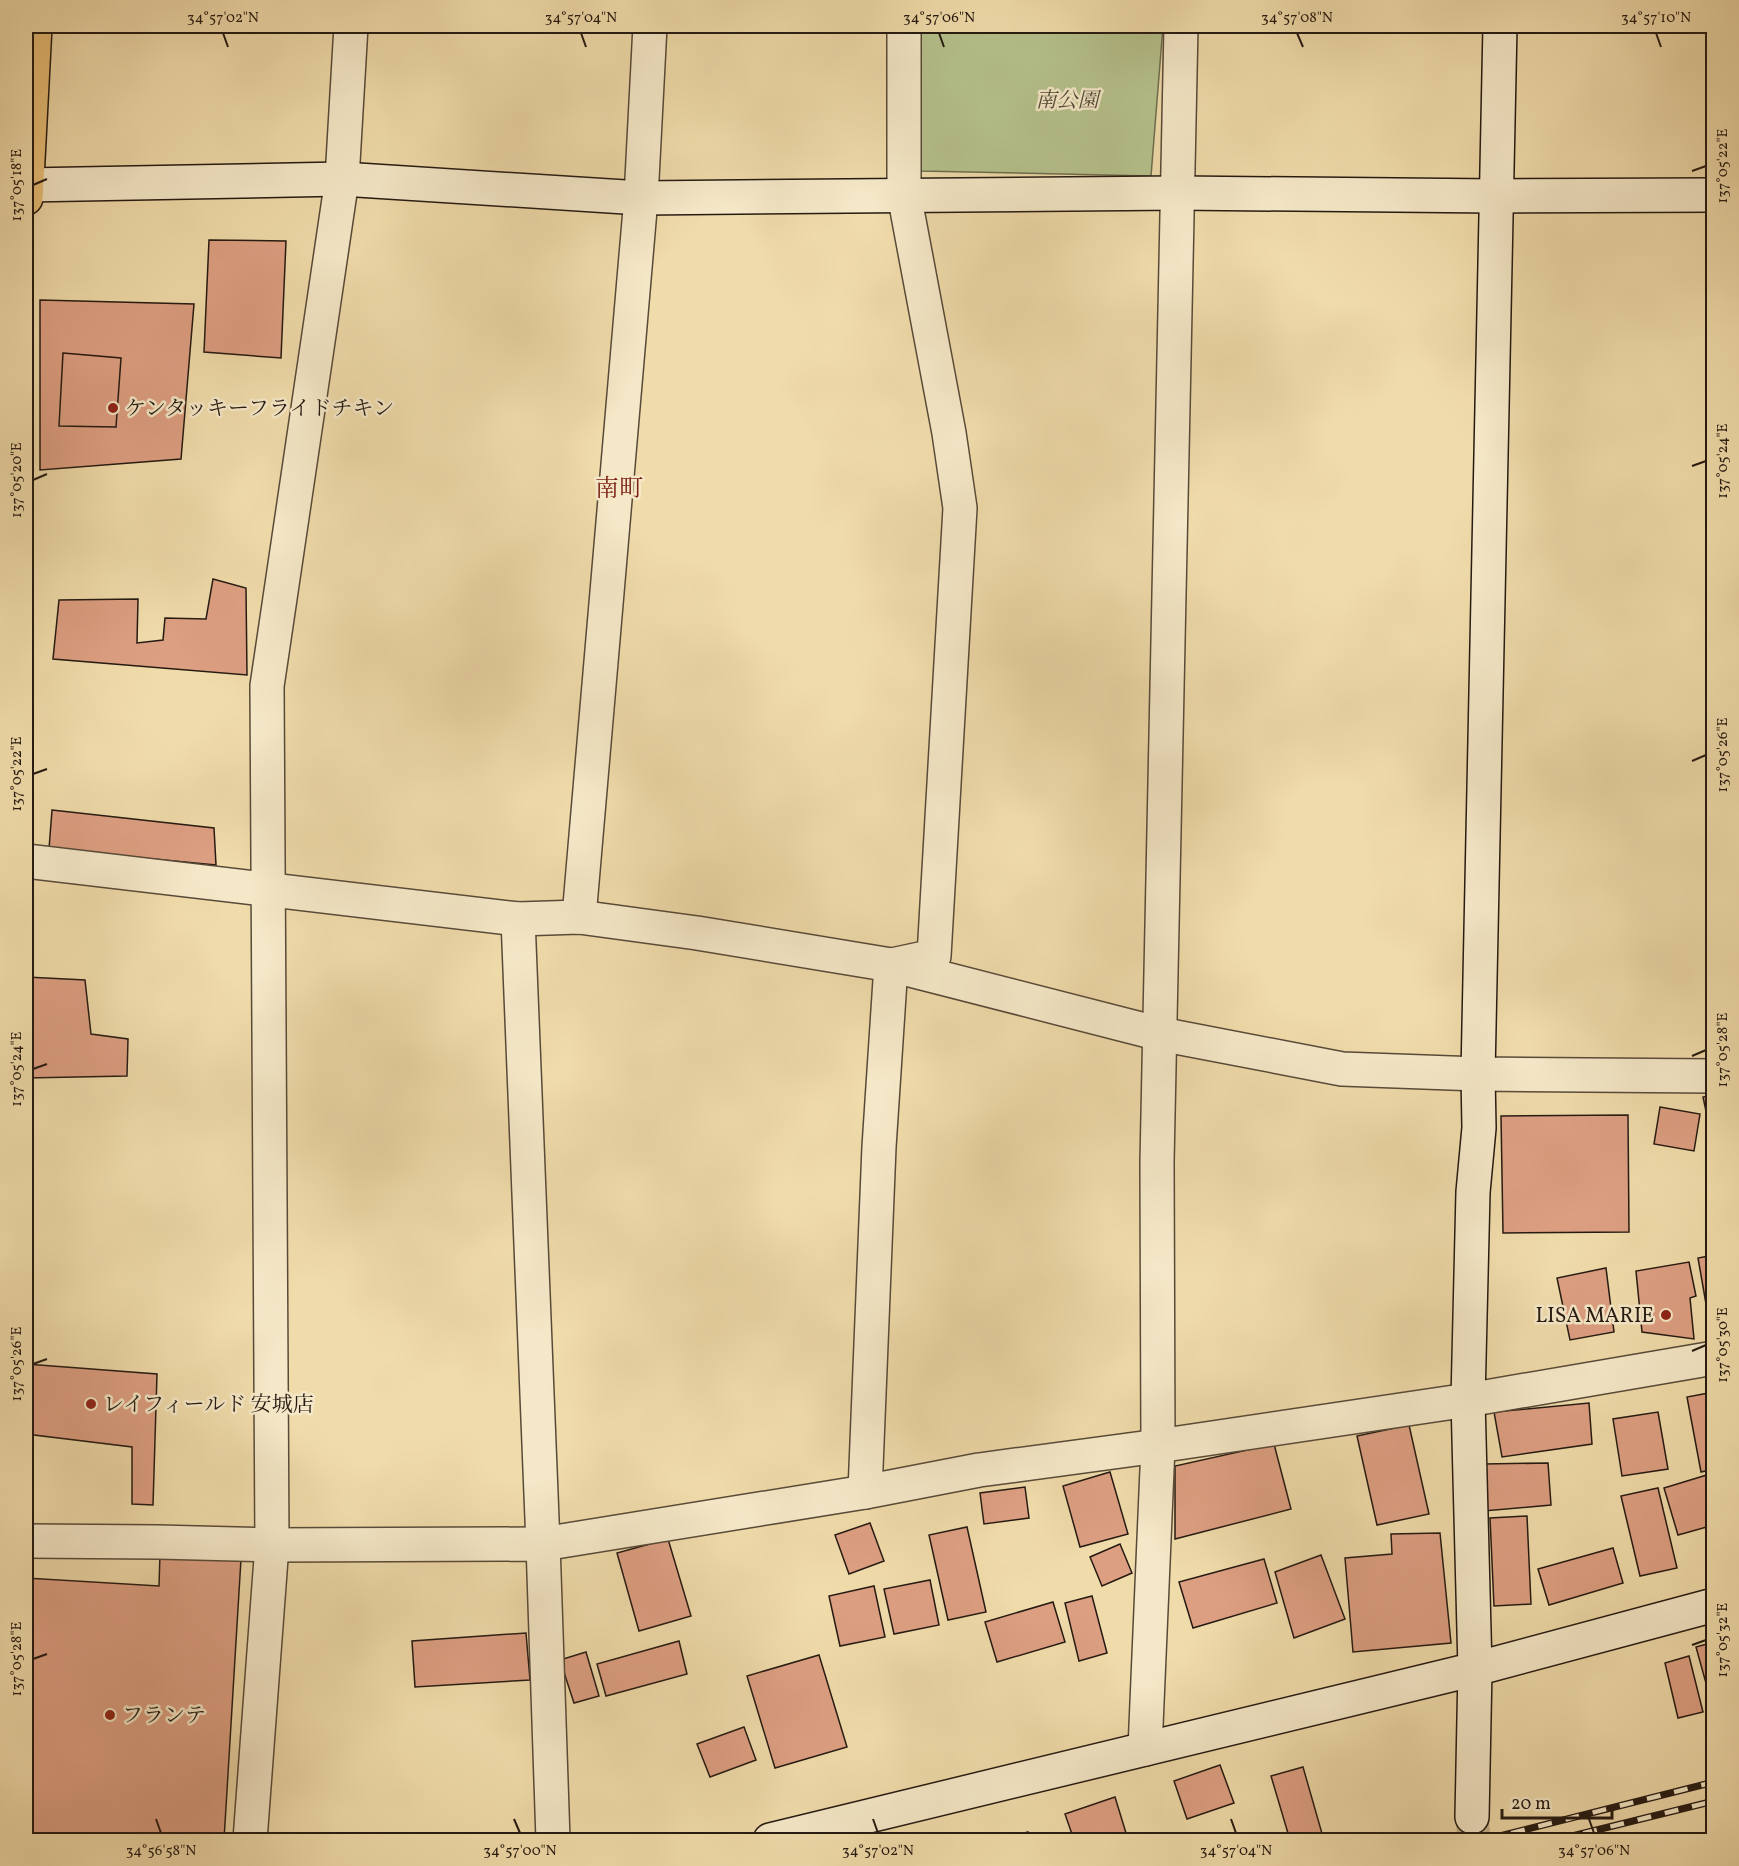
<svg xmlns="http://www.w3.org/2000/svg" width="1739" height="1866" viewBox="0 0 1739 1866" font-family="Vollkorn,'Noto Serif JP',serif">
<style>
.green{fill:#b5c18c;stroke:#6d6e4f;stroke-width:1.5}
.building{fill:#dd9f82;stroke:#251a12;stroke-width:1.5}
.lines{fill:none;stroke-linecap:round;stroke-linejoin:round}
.secondary-tunnel{stroke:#c7b48c;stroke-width:33;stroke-dasharray:33 16;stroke-linecap:butt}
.street-casing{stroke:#584a38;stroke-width:36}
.secondary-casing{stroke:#251a12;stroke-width:36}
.primary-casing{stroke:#251a12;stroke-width:36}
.street{stroke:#f5e8c8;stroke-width:33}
.secondary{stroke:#f5e8c8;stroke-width:33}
.primary{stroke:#e8be75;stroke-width:33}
.rail-casing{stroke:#251a12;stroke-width:7}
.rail{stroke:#f5e8c8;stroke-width:4.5;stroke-dasharray:14;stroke-linecap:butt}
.ticks{fill:none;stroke:#251a12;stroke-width:2}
.poi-dot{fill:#8f2418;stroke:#f5e8c8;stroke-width:2}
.labels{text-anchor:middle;stroke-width:5;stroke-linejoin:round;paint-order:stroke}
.park-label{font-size:21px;font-style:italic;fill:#504c37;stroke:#f5e8c8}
.poi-label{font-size:21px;fill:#251a12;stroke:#f5e8c8;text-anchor:start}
.quarter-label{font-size:24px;fill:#7a1f14;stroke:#f5e8c8}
.neatline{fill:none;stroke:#251a12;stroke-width:2}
.ticks-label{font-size:15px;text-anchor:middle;fill:#251a12}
</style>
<rect width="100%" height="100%" fill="#f0dbaa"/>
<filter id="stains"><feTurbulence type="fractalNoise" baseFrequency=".00333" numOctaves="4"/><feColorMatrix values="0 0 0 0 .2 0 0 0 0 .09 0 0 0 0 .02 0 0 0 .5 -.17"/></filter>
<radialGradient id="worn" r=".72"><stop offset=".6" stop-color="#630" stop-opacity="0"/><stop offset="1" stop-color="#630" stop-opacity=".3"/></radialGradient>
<path class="green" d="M916,26h247l-12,150 -231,-5z"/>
<g class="building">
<path d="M209,240l77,1 -5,117 -77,-6z"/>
<path d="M40,300l154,4 -13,155 -141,11z"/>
<path d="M63,353l58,5 -5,69 -57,-1z"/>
<path d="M213,579l33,9 1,87 -194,-16 6,-59 79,-1 -1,44 26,-3 2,-22 41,1z"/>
<path d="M52,810l162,18 2,37 -167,-16z"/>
<path d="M26,977l59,3 6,54 37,5 -1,37 -101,2z"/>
<path d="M1714,1095v44h-2l-9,-42z"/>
<path d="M1660,1107l40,7 -6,37 -40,-7z"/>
<path d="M1628,1115l1,117 -126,1 -2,-117z"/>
<path d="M1714,1255v65l-5,1 -11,-63z"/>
<path d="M1689,1262l7,34 -6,2 4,41 -52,-7 -6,-61z"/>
<path d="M1606,1268l8,64 -44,8 -13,-62z"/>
<path d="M26,1364l131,10 -4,131 -21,-1v-57l-106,-13z"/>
<path d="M1714,1392v77l-13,3 -14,-75z"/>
<path d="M1589,1403l3,41 -90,13 -8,-45z"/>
<path d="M1658,1412l10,57 -46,7 -9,-57z"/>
<path d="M1409,1425l20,89 -52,11 -20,-89z"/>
<path d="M1274,1444l17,65 -116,30v-73z"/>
<path d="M1548,1463l3,42 -67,6v-47z"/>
<path d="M1110,1472l18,62 -48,13 -17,-61z"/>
<path d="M1710,1474l4,12v39l-36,10 -14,-47z"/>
<path d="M1025,1487l4,31 -45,6 -4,-31z"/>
<path d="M1658,1488l19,80 -37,8 -19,-80z"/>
<path d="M1527,1516l4,88 -37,2 -4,-88z"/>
<path d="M870,1523l14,38 -35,13 -14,-39z"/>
<path d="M967,1527l19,85 -38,8 -19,-85z"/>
<path d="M1440,1533l11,110 -98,9 -8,-94 47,-4 -1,-20z"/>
<path d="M668,1539l23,77 -52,15 -22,-78z"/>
<path d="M1120,1544l12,29 -30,13 -12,-29z"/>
<path d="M1613,1548l10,35 -74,22 -11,-36z"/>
<path d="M160,1554l81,5 -17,281h-198v-262l133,8z"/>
<path d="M1321,1555l24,64 -51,19 -19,-66z"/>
<path d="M1264,1559l13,44 -84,25 -14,-46z"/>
<path d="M930,1580l9,45 -45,9 -10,-45z"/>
<path d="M874,1586l11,51 -45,9 -11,-50z"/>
<path d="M1092,1596l15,57 -28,8 -14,-58z"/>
<path d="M1053,1602l12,40 -68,20 -12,-40z"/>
<path d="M526,1633l4,47 -115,7 -3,-46z"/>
<path d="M679,1641l8,33 -81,22 -9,-32z"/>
<path d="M1714,1642v62l-2,1 -16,-58z"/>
<path d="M586,1652l13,44 -25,7 -14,-43z"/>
<path d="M819,1655l28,92 -72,21 -28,-92z"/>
<path d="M1689,1656l14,56 -25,6 -13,-55z"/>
<path d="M744,1727l12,33 -46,17 -13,-33z"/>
<path d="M1220,1765l14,38 -47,16 -13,-38z"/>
<path d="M1303,1767l20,70 -12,3h-21l-19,-64z"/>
<path d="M1115,1797l11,36 -22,7h-30l-9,-26z"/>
<path d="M1028,1832l2,8h-31z"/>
</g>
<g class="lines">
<path class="secondary-tunnel" d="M1472,1817l2,23"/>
<defs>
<g id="street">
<path d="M26,861l492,58 61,-2 118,16 194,32 269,69 182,35 136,5 236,2"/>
<path d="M579,917l62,-719 9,-172"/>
<path d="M518,919l25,625 322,-52 114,-22 179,-24 310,-46 246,-42"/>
<path d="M892,965l42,-9 26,-448 -11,-75 -45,-239v-168"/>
<path d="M865,1492l14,-345 12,-182"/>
<path d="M26,1541l132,1 114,3 271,-1 10,296"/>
<path d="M1145,1749l13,-303 -1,-284 24,-1136"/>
<path d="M250,1840l22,-295 -5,-859 75,-507 9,-153"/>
</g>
<g id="secondary">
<path d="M26,185l316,-6 299,19 537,-5 318,3 218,-1"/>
<path d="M1472,1817l3,-148 -7,-269 5,-208 6,-64 -1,-54 22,-1048"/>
<path d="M770,1840l705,-171 239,-64"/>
</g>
<path id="primary" d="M26,198l9,-172"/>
</defs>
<use href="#street" class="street-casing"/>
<use href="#secondary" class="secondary-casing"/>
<use href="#primary" class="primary-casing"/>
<use href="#street" class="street"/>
<use href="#secondary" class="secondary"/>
<use href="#primary" class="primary"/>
<defs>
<g id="rail">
<path d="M1484,1840l230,-58"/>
<path d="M1556,1840l158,-39"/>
</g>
</defs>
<use href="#rail" class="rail-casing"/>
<use href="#rail" class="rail"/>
</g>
<path class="ticks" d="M223,33l5,14M581,33l5,14M939,33l5,14M1297,33l6,14M1656,33l5,14M1692,171l14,-5M33,185l14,-6M1692,466l14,-5M33,480l14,-6M1692,761l14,-6M33,774l14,-5M1692,1056l14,-6M33,1069l14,-5M1692,1351l14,-6M33,1364l14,-5M1692,1645l14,-5M33,1659l14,-5M156,1819l5,14M514,1819l6,14M873,1819l5,14M1231,1819l5,14M1589,1819l5,14"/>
<g class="poi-dot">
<circle cx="113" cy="408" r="6"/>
<circle cx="1666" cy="1315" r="6"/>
<circle cx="91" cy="1404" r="6"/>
<circle cx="110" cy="1715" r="6"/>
</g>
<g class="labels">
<g class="park-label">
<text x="1067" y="107">南公園</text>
</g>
<g class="poi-label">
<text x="125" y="415">ケンタッキーフライドチキン</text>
<text x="1654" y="1322" text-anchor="end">LISA MARIE</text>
<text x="103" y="1411">レイフィールド 安城店</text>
<text x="122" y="1722">フランテ</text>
</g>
<g class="quarter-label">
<text x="619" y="496">南町</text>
</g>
</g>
<rect width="1739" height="1866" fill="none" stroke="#f0dbaa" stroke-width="66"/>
<path d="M1502 1809v9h110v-9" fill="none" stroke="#251a12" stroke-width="3"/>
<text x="1511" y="1809" font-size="18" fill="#251a12" stroke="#f5e8c8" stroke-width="4.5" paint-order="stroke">20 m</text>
<rect x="33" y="33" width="1673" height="1800" class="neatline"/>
<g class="ticks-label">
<text x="223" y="22">34°57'02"N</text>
<text x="581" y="22">34°57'04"N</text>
<text x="939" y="22">34°57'06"N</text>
<text x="1297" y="22">34°57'08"N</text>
<text x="1656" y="22">34°57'10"N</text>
<text transform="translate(1722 166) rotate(-90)" y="5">137°05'22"E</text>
<text transform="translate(16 185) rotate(-90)" y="5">137°05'18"E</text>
<text transform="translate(1722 461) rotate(-90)" y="5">137°05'24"E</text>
<text transform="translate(16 480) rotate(-90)" y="5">137°05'20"E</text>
<text transform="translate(1722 755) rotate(-90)" y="5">137°05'26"E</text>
<text transform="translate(16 774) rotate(-90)" y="5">137°05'22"E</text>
<text transform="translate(1722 1050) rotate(-90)" y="5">137°05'28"E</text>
<text transform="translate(16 1069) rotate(-90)" y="5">137°05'24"E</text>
<text transform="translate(1722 1345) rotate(-90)" y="5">137°05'30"E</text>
<text transform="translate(16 1364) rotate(-90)" y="5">137°05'26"E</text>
<text transform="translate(1722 1640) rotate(-90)" y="5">137°05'32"E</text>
<text transform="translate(16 1659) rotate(-90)" y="5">137°05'28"E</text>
<text x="161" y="1855">34°56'58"N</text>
<text x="520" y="1855">34°57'00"N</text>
<text x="878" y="1855">34°57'02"N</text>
<text x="1236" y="1855">34°57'04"N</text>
<text x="1594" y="1855">34°57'06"N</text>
</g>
<rect width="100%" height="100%" filter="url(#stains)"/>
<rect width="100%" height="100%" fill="url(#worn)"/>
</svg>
